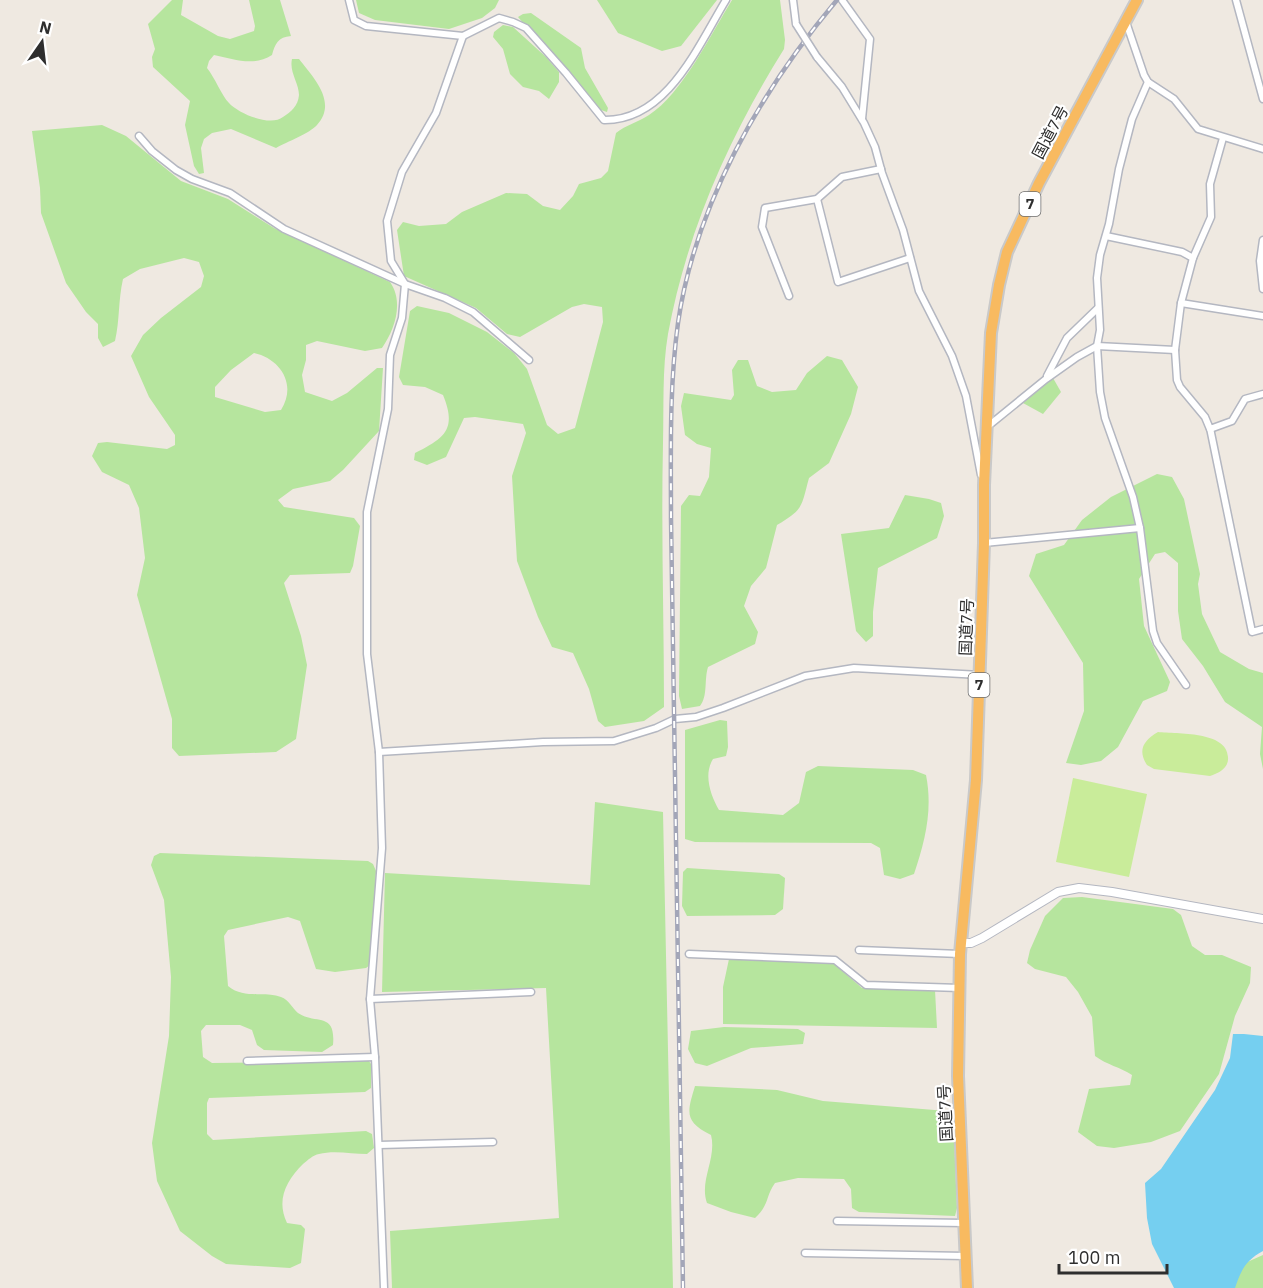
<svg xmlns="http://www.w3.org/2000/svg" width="1263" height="1288" viewBox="0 0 1263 1288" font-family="'IBM Plex Sans','Noto Sans JP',sans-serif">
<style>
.green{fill:#b6e59e;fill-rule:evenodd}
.pitch{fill:#c9ec9a}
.water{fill:#75cff0}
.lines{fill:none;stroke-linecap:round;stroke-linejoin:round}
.minor-casing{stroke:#b4b7c1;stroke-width:9}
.tertiary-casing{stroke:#b4b7c1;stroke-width:10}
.trunk-casing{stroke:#c9c9c9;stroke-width:14}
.minor{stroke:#fff;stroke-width:6}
.tertiary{stroke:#fff;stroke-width:8}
.trunk{stroke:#f8ba60;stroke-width:10}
.rail-casing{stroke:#a3a6b8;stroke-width:4.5}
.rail{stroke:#fff;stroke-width:2;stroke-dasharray:7;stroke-linecap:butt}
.minor-bridge-casing{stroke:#b4b7c1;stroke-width:9;stroke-linecap:butt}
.minor-bridge{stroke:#fff;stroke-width:6}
.labels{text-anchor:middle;stroke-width:4.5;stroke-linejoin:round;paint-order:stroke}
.shield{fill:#fff;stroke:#6d6d6d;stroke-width:1.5}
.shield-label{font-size:15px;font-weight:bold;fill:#2e2e2e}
.street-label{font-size:16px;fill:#2e2e2e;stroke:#fff}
</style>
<rect width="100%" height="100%" fill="#efe9e1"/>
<g class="green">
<path d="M172,0h11l-2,15 37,21 12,3 24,-8 1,-5 -6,-26h31l11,36c-13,1 -16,8 -19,19 -18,12 -39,4 -58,0l-5,6 -2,7c8,10 15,28 22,35 10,11 42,24 54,14 8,-5 15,-11 16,-22 0,-12 -10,-23 -7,-36h7c14,18 39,43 18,66 -7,8 -30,17 -41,23l-45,-19 -19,4 -8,6 -3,9 3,25 -5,1 -5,-8 -9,-41 5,-24 -37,-34 -1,-10 3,-8 -7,-25z"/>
<path d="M356,0h143l-4,8 -13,10 -33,11 -74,-9 -16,-7z"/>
<path d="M597,0h120l-36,46 -19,5 -44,-18z"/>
<path d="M732,0h48l5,40 -1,9c-55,88 -97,182 -116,285 -6,35 -4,73 -5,109 -2,88 1,176 1,264l-20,14 -39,6 -7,-6 -9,-32 -16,-36 -21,-6 -14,-30 -21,-56 -5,-85 14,-43 -3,-9 -48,-7 -11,1 -18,39 -19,8 -13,-5 1,-7c30,-15 42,-24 28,-58l-18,-8 -22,-2 -4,-8 11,-66 7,-5 32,7 38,19 27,21 13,16 20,56 11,9 17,-6 28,-106 -1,-15 -18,-3 -12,3 -52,30 -13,-3 -31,-26 -72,-32 -7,-46 6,-8 16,4 27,-2 16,-12 44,-19 21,1 16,12 17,4 13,-14 6,-12 22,-6 7,-7 8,-38c10,-8 22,-11 33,-18 33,-21 62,-81 83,-115z"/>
<path d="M531,13l50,35 4,20 23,40 -1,4 -9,-3 -80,-92 5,-3z"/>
<path d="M503,25l10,2 33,30 13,15v10l-10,17 -10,-8 -16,-4 -13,-13 -7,-25 -10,-12 1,-5z"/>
<path d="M102,125l24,11 55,45 47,18 46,29 116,54c14,20 5,47 -8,66l-17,3 -48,-10 -11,4v15l-4,15 3,17 27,9 15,-8 30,-25h6l-4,63 -36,39 -13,11 -37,8 -15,11 6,7 70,11 6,8 -7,40 -3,7 -60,2 -6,8 17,53 6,29 -11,74 -20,13 -97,4 -7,-8v-29l-35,-124 8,-37 -6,-50 -10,-23 -27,-13 -10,-16 6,-13 9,-1 60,7 8,-4v-10l-26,-38 -18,-41 12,-21 18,-17 40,-31 3,-11 -5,-14 -15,-4 -44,11 -17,10c-5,22 -3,40 -8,62l-12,6 -5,-9v-14l-12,-12 -20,-29 -25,-70 -1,-25 -8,-57zM254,353c27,6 43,32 27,57l-16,2 -50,-15v-10l16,-17z"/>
<path d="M827,356l15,4 16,27 -7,27 -22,49 -20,15c-8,29 -5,31 -32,47l-11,43 -15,18 -7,20 14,26 -3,12 -47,23c-4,13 0,29 -8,39l-18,3 -3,-13 2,-190 8,-11 11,1 9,-19 2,-29 -14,-4 -12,-9 -4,-29 3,-13 47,7 3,-5 -2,-25 6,-10h10l9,26 15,6 24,-2 11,-17z"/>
<path d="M1053,378l8,14 -18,22 -20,-11z"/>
<path d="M1157,474l15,3 12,22 16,75 -2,10 4,30 18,38 29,17 14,4v96l-3,-15 2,-27 -37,-25 -22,-36 -21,-27 -4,-28v-48l-13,-11 -10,2 -16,25 5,47 26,56 -3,9 -24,10 -25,46 -17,14 -20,4 -15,-2 18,-52 -1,-48 -54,-87 7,-22 28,-9 18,-25 29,-23z"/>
<path d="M905,495l24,4 12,4 3,13 -7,22 -59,30 -5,44v24l-7,6 -10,-11 -15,-97 48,-6z"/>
<path d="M720,720l7,1 1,26 -2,9 -13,3c-10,16 -2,37 6,51l64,5 16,-12 7,-31 12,-6 95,4 13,5c7,35 -1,66 -12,99l-14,5 -16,-4 -4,-27 -9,-5 -176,-1 -10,-3v-109z"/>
<path d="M595,802l68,10 10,476h-281l-2,-57 169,-13 -13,-230 -164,4 3,-119 205,12z"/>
<path d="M160,853l208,8 5,3 3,7 -6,94 -4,3 -31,4 -19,-3 -16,-48 -12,-4 -60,13 -4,6 4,50c17,14 35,4 53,11 8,3 11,11 17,16 18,12 38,-2 35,32l-11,7 -58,-2 -7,-5 -5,-15 -12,-5h-34l-5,6 2,26 9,6 157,-2 2,3v24l-6,4 -156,6 -2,5v31l6,6 153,-9 6,3 2,14 -7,6c-15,0 -33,-4 -48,0 -6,1 -11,6 -16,10 -17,17 -27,36 -16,59l14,2 4,4 -4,34 -11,5 -64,-4 -14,-8 -32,-25 -23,-50 -5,-38 17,-107 2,-59 -7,-77 -13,-35 3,-9z"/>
<path d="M687,868l92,6 6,4 -2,31 -8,6 -88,1 -5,-10 1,-34z"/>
<path d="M1082,897l91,12 8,6 11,31 13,9h17l29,12 -1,16 -15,33 -16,58 -39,57 -29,11 -37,6 -17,-2 -19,-14 11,-43 41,-4 2,-10c-12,-8 -25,-10 -37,-19l-3,-39 -14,-25 -12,-15 -31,-8 -8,-6 3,-13 15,-34 18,-18z"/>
<path d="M729,959l104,4 29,25 73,2 2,38 -214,-4v-37z"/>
<path d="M724,1027l74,2 7,4 -2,11 -52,4 -44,18 -12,-3 -7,-14 3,-18z"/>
<path d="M695,1086l82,4 46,11 124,10 6,3 4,94 -2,8 -96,-4 -7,-4 -1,-19 -7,-10 -46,-1 -23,5c-10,14 -5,21 -20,35l-24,-6 -24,-9c-8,-22 10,-45 4,-68 -27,-14 -24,-22 -16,-49z"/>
<path d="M1263,1255v33h-33l15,-25z"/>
</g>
<g class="pitch">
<path d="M1158,732c19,2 69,-1 70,25 1,11 -9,16 -18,19l-56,-7 -7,-4c-10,-15 -3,-25 11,-33z"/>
<path d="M1073,778l74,16 -18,83 -73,-15z"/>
</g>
<path class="water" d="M1233,1034h11l19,2v215c-17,9 -22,19 -28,37h-61l-22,-44 -5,-26 -2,-35 16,-14 54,-79 15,-32z"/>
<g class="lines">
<defs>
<g id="minor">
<path d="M349,0l5,20 12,6 97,10 36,-18 14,4 13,6 40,45 38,47c63,1 94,-74 122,-120"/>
<path d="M793,0l3,24"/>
<path d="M842,0l28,39 -8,80"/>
<path d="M1236,0l27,99"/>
<path d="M1126,22l18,53 4,7 26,17 24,30 65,20"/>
<path d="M817,57l25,30 22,36 11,24 7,26 21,57 16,61 33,65 14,40 15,79"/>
<path d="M1148,82l-16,37 -13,50 -10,55 -9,31 -3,23 3,52 -3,16 3,46 5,26 28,79 7,31 13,103 4,12 29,42"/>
<path d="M139,136l13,15 24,19 16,9 38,14 54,36 121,55 40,14 28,14 56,48"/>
<path d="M1223,138l-13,46 1,33 -18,41 -12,45 -6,47 2,30 3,7 25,30 5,12 22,-8 13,-22 18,-5"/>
<path d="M817,199l21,83 72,-24"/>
<path d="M1106,236l76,16 11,6"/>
<path d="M1263,240l-3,21 3,28"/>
<path d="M789,296l-27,-69 3,-19 52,-9 25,-22 39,-8"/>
<path d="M1181,303l82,13"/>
<path d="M1047,376l20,-38 31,-30"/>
<path d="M987,427l59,-48 31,-22 20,-11 78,4"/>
<path d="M1210,428l42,204 11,-3"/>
<path d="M984,543l156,-15"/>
<path d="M379,752l164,-10 71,-1 42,-13 19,-9 21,-2 27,-9 82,-32 49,-8 126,7"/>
<path d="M859,950l101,4"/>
<path d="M689,954l146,6 31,25 94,3"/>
<path d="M370,999l161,-7"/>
<path d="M247,1061l128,-4"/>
<path d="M379,1145l114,-3"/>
<path d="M837,1221l127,2"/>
<path d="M805,1253l160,3"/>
<path d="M384,1288l-9,-231 -5,-58 12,-151 -3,-96 -12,-98v-142l21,-103 2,-54 12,-37 3,-34 -14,-23 -4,-40 15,-49 34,-59 27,-77"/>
</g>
<path id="tertiary" d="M962,943h9l11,-5 76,-46 21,-4 33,4 151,27"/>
<path id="trunk" d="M967,1288l-9,-212 2,-122 16,-174 8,-237v-58l7,-152 8,-48 8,-33 32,-69 98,-183"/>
</defs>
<use href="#minor" class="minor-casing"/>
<use href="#tertiary" class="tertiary-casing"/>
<use href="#trunk" class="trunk-casing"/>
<use href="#minor" class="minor"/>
<use href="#tertiary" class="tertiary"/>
<use href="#trunk" class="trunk"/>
<defs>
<path id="rail" d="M683,1288l-12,-769c0,-64 -2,-131 7,-196 17,-118 83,-233 159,-323"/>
</defs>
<use href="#rail" class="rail-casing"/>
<use href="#rail" class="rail"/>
<defs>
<path id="minor-bridge" d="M796,24l21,33"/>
</defs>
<use href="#minor-bridge" class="minor-bridge-casing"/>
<use href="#minor-bridge" class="minor-bridge"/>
</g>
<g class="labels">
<g class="shield">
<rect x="1019.5" y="192" width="21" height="24" rx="4.5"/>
<rect x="968.5" y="673" width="21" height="24" rx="4.5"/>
</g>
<g class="shield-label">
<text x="1030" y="209">7</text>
<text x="979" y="690">7</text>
</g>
<g class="street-label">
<text transform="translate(1050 132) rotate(-62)" y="6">国道7号</text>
<text transform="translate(966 627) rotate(-88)" y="6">国道7号</text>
<text transform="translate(945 1113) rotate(-93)" y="6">国道7号</text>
</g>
</g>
<g transform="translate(42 42) rotate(14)" stroke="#ffffff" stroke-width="4.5" paint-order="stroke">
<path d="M0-4.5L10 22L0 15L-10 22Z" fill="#2e2e2e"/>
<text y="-9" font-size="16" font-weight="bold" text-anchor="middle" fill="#2e2e2e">N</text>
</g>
<path d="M1059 1264v9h108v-9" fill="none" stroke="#2e2e2e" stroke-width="3"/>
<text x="1068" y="1264" font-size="18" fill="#2e2e2e" stroke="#ffffff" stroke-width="4.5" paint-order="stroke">100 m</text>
</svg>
